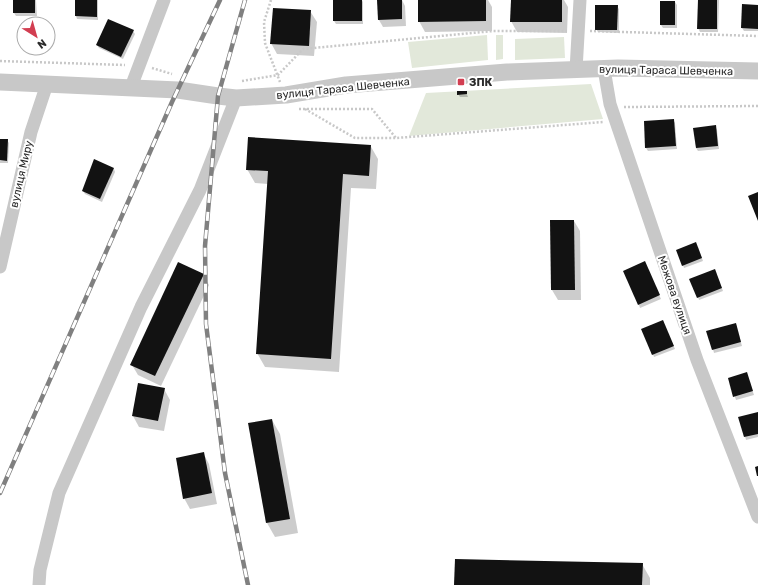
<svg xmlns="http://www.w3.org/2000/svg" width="758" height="585" viewBox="0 0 758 585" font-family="Rubik,sans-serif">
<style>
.green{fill:#e2e8da}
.shadow{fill:#0003}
.building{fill:#121212}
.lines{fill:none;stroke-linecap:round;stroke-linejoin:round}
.path{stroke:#c8c8c8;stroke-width:2.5;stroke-dasharray:2 2;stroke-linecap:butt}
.minor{stroke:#c8c8c8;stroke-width:13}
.tertiary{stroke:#c8c8c8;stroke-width:17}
.rail-casing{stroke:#808080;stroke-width:4.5}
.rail{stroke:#fff;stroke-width:3;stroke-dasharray:9;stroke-linecap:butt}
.poi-dot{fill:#d23e51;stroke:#fff;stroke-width:1.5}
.labels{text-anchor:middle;stroke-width:4;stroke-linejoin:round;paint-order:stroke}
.street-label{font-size:11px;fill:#2b2b2b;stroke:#fff}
.poi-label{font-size:11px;font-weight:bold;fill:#2b2b2b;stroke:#fff;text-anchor:start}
</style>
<rect width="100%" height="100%" fill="#fff"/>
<g class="green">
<path d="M487,35l1,25 -76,8 -4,-26z"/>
<path d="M496,35h7v24l-7,1z"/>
<path d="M564,37l1,21 -50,2v-21z"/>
<path d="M591,84l12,35 -194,17 17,-43z"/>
</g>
<g class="shadow">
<path d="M14,0h22l1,16h-21l-2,-3z"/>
<path d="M76,0h22v20l-21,-1 -1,-3z"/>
<path d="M334,0h28l1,2v22h-27l-2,-3z"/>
<path d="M378,0h24l3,6 1,20 -23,1 -4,-7z"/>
<path d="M419,0h69l4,7v24l-67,1 -6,-11z"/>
<path d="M512,0h52l4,7 -1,26 -50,-1 -6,-11z"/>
<path d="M699,0h20l-1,32h-18l-2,-4z"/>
<path d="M675,2l2,3v23h-14l-2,-3z"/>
<path d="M617,6l2,3v24l-21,-1 -2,-3z"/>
<path d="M758,6v25h-14l-2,-3z"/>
<path d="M310,11l7,11 -3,34 -37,-2 -6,-11z"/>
<path d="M133,31l2,3 -12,25 -24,-11 -2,-3z"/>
<path d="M466,92l2,5h-8l-2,-3z"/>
<path d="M673,120l2,3 2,26 -29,2 -2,-3 -1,-26z"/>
<path d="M715,126l2,4 2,19 -21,2 -2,-3 -2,-19z"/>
<path d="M0,140h7l2,3 -1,20h-8z"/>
<path d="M370,145l8,14 -2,30 -25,-1 -12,184 -74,-5 -8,-14 11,-169 -13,-1 -8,-14z"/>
<path d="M114,169l1,3 -13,30 -17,-8 -2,-3z"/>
<path d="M574,221l6,10 1,69h-23l-6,-10z"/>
<path d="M698,247l5,14 -19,7 -1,-3z"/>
<path d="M646,266l15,33 -21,9 -1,-3z"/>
<path d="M716,273l7,18 -24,9 -1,-3z"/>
<path d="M203,275l6,10 -48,101 -23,-11 -6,-10z"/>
<path d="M736,324l6,22 -28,7 -6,-22z"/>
<path d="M664,325l11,24 -21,8 -1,-3z"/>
<path d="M747,374l7,21 -18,5 -7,-21z"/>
<path d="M164,389l6,11 -6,31 -25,-4 -6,-11z"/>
<path d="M758,413v24l-12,3 -6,-22z"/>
<path d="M272,420l8,14 18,99 -23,4 -8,-14z"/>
<path d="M203,453l6,11 8,40 -27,5 -6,-11z"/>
<path d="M642,564l8,14v7h-195z"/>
</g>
<g class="building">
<rect x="13" y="0" width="22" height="13"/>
<path d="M75,0h22v17l-22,-1z"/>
<rect x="333" y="0" width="29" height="21"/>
<path d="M377,0h25v19l-24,1z"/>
<path d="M418,0h68v21l-68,1z"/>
<path d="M511,0h51v22h-52z"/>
<path d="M698,0h19v29h-20z"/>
<rect x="660" y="1" width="15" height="24"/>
<path d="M742,4l16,1v24l-17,-1z"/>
<path d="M595,5h23l-1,25h-22z"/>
<path d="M273,8l38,2 -2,36 -39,-2z"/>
<path d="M108,19l26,11 -13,27 -25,-12z"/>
<path d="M457,91h10v3l-10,1z"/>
<path d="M674,119l2,27 -31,2 -1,-27z"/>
<path d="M716,125l2,21 -22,2 -3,-20z"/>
<path d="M248,137l123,8 -2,31 -26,-2 -12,185 -75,-5 12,-183 -22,-1z"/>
<path d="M0,139h8l-1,22 -7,-1z"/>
<path d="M94,159l20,9 -14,31 -18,-8z"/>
<path d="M758,192v29l-10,-25z"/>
<path d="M550,220h24l1,70h-24z"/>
<path d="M696,242l6,16 -20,8 -6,-16z"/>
<path d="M645,261l15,34 -22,10 -15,-34z"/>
<path d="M178,262l26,12 -49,102 -25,-11z"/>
<path d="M715,269l7,19 -25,10 -8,-19z"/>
<path d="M663,320l11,26 -22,9 -11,-26z"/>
<path d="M736,323l5,19 -29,8 -6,-19z"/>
<path d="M747,372l6,19 -20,6 -5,-19z"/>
<path d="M138,383l27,5 -7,33 -26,-5z"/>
<path d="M758,412v22l-14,3 -6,-20z"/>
<path d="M272,419l18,100 -24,4 -18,-100z"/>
<path d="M204,452l8,41 -29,6 -7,-41z"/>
<path d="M758,466v10h-1l-2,-9z"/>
<path d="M455,559l188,4 -1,22h-188z"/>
</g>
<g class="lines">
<g class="path">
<path d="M271,0l-7,22 1,21 15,39"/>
<path d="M590,31l168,5"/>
<path d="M0,61l125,4"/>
<path d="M152,68l20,6"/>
<path d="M242,81l36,-6 25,-26 190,-18h74"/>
<path d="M624,107l134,-1"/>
<path d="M299,109h73l24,29"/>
<path d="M305,109l50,29h41l207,-16"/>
</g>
<g class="minor">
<path d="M604,69l6,35 87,256 61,157"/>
<path d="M576,70l4,-70"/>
<path d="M131,87l33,-87"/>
<path d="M0,267l31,-135 16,-48"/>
<path d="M39,585l1,-15 19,-77 82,-186 59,-117 36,-92"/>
</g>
<path class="tertiary" d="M0,82l178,8 40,6 18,2 50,-3 60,-10 161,-13 111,-4 140,3"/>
<defs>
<g id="rail">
<path d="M245,0l-27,96 -13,150 1,78 19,149 23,112"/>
<path d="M0,493l172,-391 48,-102"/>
</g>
</defs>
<use href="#rail" class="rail-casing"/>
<use href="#rail" class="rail"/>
</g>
<rect class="poi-dot" x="457" y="78" width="8" height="8" rx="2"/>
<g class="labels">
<g class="street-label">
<text transform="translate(666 70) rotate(1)" y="4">вулиця Тараса Шевченка</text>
<text transform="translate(343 88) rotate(-6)" y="4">вулиця Тараса Шевченка</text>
<text transform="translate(21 174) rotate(-77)" y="4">вулиця Миру</text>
<text transform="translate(675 295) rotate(71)" y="4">Межова вулиця</text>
</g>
<g class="poi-label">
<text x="469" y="86">ЗПК</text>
</g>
</g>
<g transform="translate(36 36) rotate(143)"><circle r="19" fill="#ffffff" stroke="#aaaaaa"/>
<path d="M0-3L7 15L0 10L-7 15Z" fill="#d23e51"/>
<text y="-6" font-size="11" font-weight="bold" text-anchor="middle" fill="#2b2b2b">N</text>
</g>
</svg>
